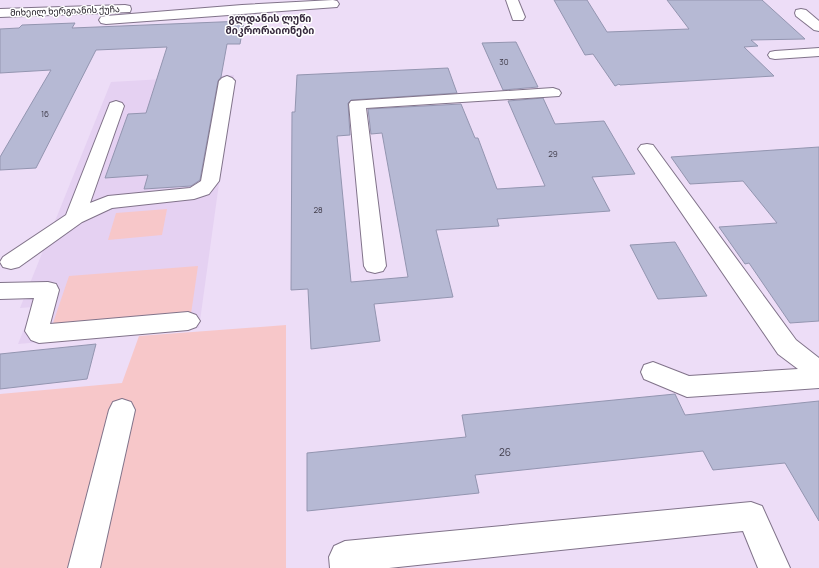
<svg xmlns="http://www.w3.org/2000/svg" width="819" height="568" viewBox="0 0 819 568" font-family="Manrope,'Noto Sans Georgian',sans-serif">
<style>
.built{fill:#e5d1f2}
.green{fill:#f7c7c9}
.building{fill:#b6b9d4;stroke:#9395b0}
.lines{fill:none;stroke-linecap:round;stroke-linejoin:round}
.minor-casing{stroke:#81738a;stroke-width:2}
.minor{fill:#fff;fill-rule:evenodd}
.labels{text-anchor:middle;stroke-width:3;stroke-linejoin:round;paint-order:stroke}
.number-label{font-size:8px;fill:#403c4a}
.far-street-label{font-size:9px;fill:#18131c;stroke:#fff}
.far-quarter-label{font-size:10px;font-weight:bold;fill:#372a3e;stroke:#fff}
.near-number-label{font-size:10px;fill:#403c4a}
</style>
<rect width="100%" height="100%" fill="#edddf7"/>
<path class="built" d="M234,75l-35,253 -181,16 15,-37 -13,1 91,-226z"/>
<g class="green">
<path d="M167,209l-5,26 -54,5 8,-27z"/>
<path d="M198,266l-7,48 -139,12 17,-50z"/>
<path d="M286,325v243h-286v-174l122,-11 17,-47z"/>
</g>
<g class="building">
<path d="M554,0h33l20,32 82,-3 -22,-29h95l43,39 -54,1 7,6 -14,1 30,29 -154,9 -1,-1 -4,2 -22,-32 -8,1z"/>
<path d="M244,21l-4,23h-13l-6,33 -3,4 -18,99 -9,6 -47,3 4,-14 -43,3 23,-64 18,-1 21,-66 -71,3 -60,118 -36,2v-13l51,-87 -51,3v-44l19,-1 3,-3 53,-2 -3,5z"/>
<path d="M516,42l22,45 -35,3 -21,-47z"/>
<path d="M448,68l9,25 -106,7 -3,3 2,32 -13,1 14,146 57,-5 -26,-144 -11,1 -3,-25 93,-5 14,34h3l19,51 48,-3 -37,-85 35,-3 12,26 49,-3 31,53 -43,3 18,34 -113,8 2,7 -63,4 17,67 -79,7 6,37 -69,8 -3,-60 -17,1 1,-178h3l2,-37z"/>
<path d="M819,147v174l-29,2 -41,-60 -4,1 -26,-37 58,-4 -34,-42 -53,3 -19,-27z"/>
<path d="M675,242l32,54 -49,3 -28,-54z"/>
<path d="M96,344l-9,35 -87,10v-35z"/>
<path d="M675,394l10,21 134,-14v120l-34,-58 -72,7 -10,-19 -228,24 4,18 -172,18v-58l159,-16 -4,-22z"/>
</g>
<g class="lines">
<defs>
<g id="minor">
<path d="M333,0l4,1 2,3 -2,3 -231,17 -5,-1 -2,-3 2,-3 5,-1 136,-11z"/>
<path d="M506,0h12l7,17 -2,3h-10z"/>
<path d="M125,5l5,1 1,3 -1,3 -130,5v-8z"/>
<path d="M801,9l5,1 13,11v10l-5,-1 -18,-14 -1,-3 1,-3z"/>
<path d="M819,48v8l-44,3 -5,-1 -2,-3 2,-3 5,-1z"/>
<path d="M227,76l5,2 3,3 -16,100 -10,13 -15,5 -82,9 -30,14 -63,45 -8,2 -8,-2 -3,-5 3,-5 63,-42 44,-112 6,-2 6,2 2,3 -34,97 18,-7 82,-8 11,-7 18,-100 3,-3z"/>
<path d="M553,88l6,2 2,3 -2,3 -193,12 20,158 -3,5 -8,2 -8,-2 -3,-5 -15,-162 2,-3z"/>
<path d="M647,144l6,1 143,195 23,18v30l-132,9 -43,-18 -3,-7 3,-7 9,-3 36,14 109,-7 -20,-15 -140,-205 3,-4z"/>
<path d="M48,282l8,2 3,6 -9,34 138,-12 8,3 4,6 -4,6 -8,3 -149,13 -8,-3 -6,-9 9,-33 -34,1v-16z"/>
<path d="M122,399l9,3 4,8 -35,158h-32l41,-158 4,-8z"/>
<path d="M751,502l11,4 28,62h-32l-15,-37 -354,37h-59l-1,-11 5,-11 11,-5z"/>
</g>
</defs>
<use href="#minor" class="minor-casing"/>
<use href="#minor" class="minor"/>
</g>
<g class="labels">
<g class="number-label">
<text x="504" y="65">30</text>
<text x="45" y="117">16</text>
<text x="553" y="157">29</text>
<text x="318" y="213">28</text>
</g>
<g class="far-street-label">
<text transform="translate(65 11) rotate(-2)" y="3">მიხეილ ხერგიანის ქუჩა</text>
</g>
<g class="far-quarter-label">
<text x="270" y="22">გლდანის ლუწი<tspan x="270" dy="12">მიკრორაიონები</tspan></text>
</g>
<g class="near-number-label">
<text x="505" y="456">26</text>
</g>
</g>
</svg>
